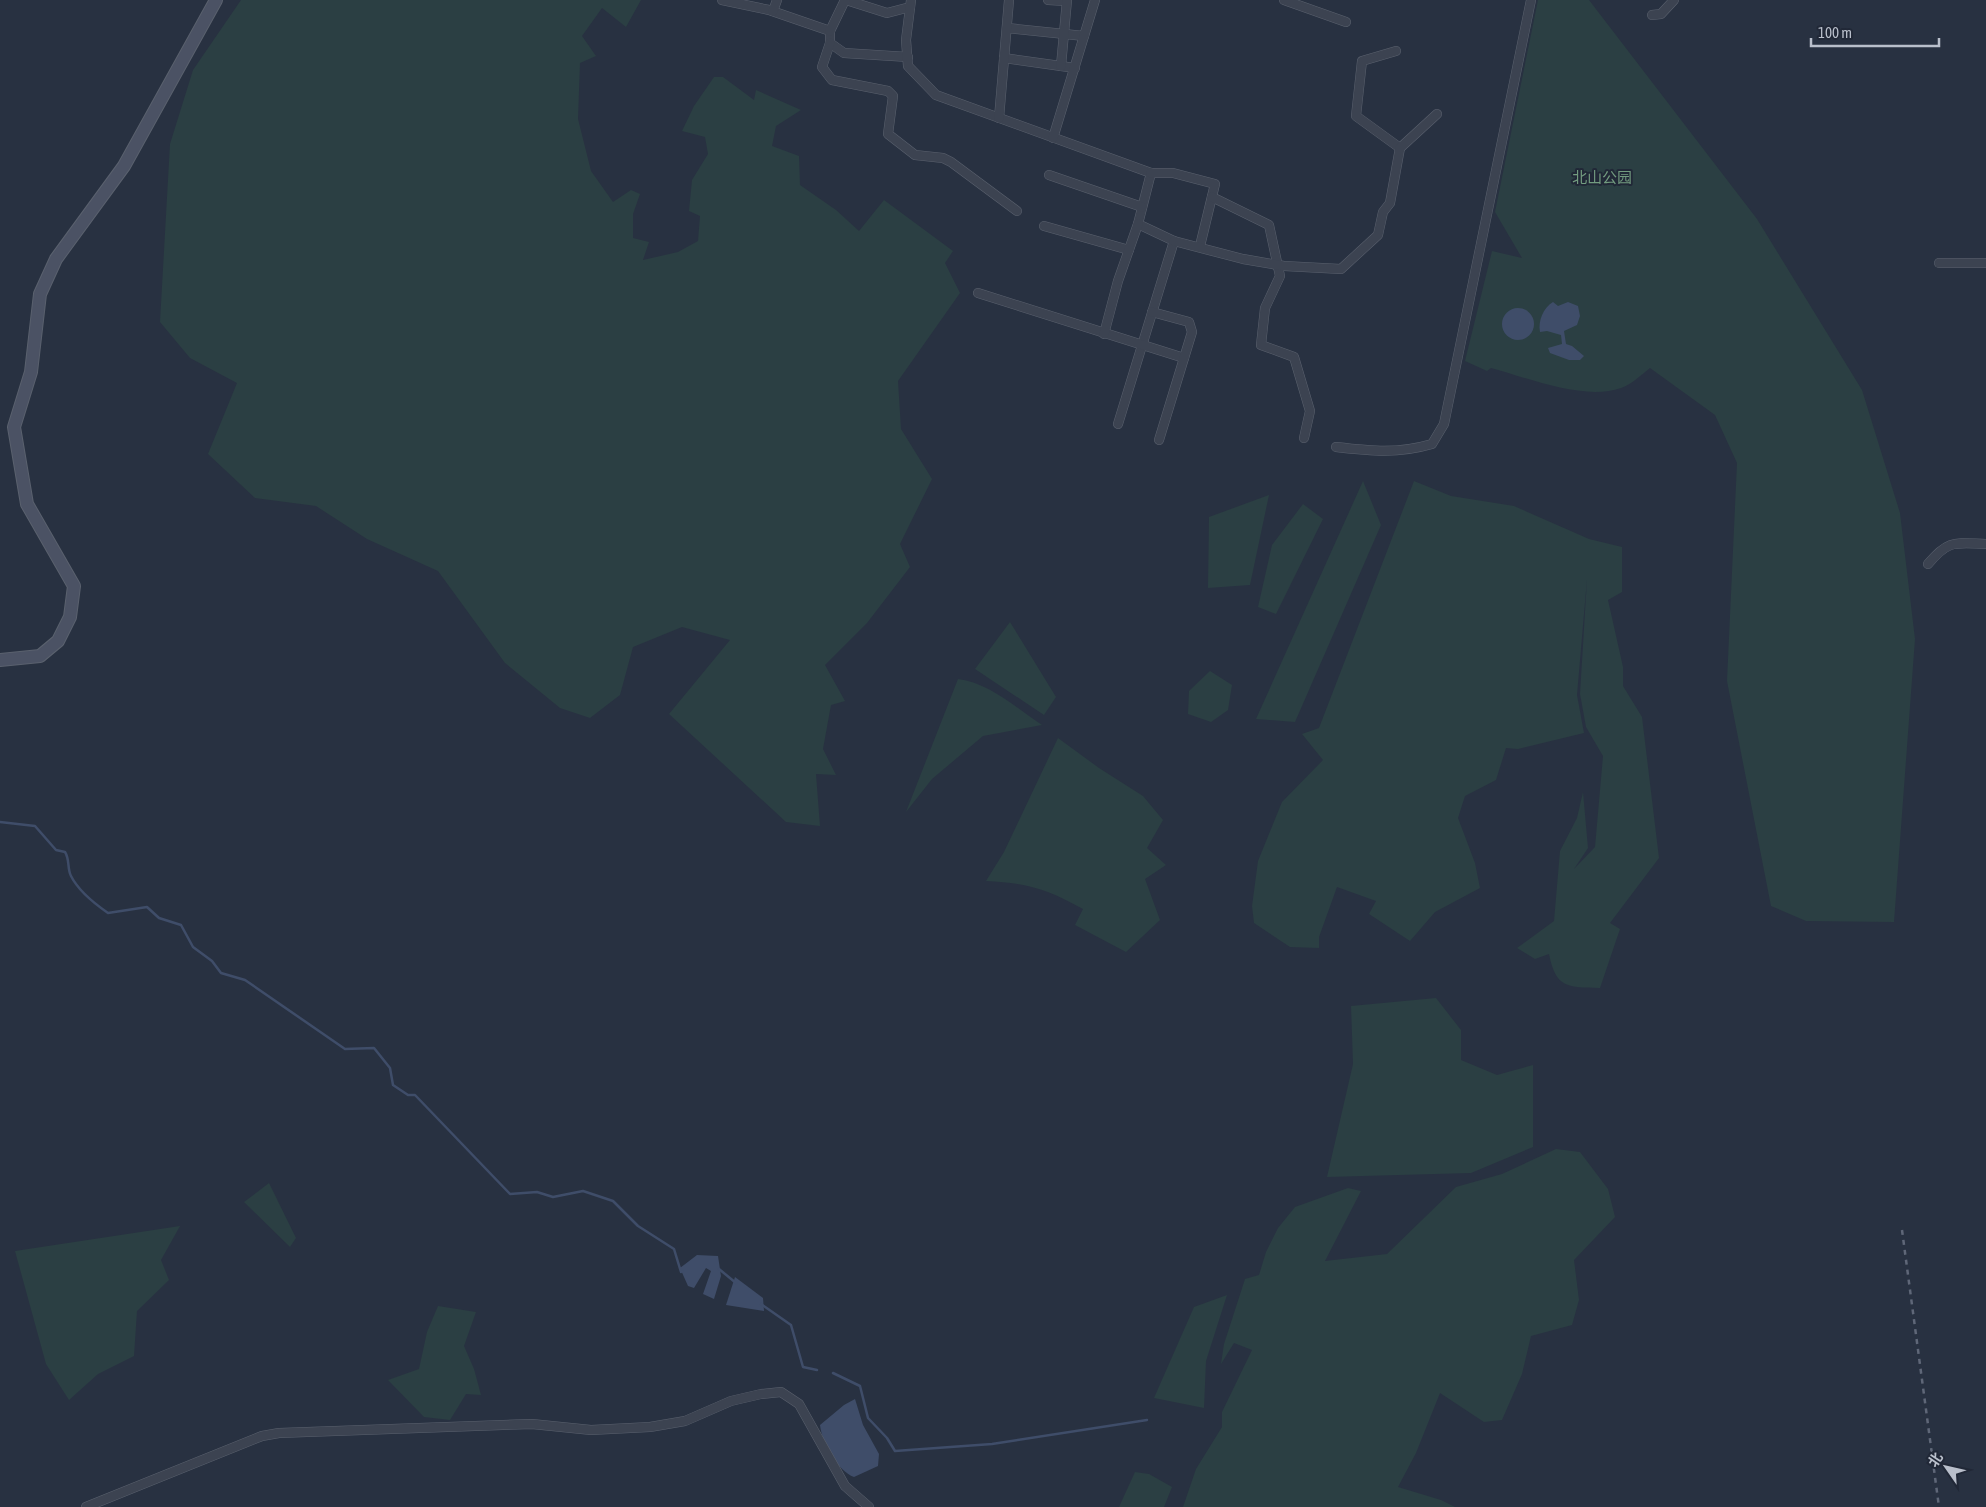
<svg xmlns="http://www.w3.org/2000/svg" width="1986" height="1507" viewBox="0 0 1986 1507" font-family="'Asap Condensed','Noto Sans SC',sans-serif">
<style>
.green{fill:#2b3f43}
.water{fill:#3f4d69}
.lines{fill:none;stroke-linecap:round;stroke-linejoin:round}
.stream{stroke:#3f4d69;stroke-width:2.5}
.street-casing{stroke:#5a616e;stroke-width:10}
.secondary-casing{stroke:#5a616e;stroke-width:14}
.street{stroke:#3c4351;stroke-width:9}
.secondary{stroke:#4b5264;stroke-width:12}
.rail{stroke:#5f6778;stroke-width:2.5;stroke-dasharray:5 5;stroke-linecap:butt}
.labels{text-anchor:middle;stroke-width:4;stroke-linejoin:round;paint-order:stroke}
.park-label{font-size:15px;fill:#729b7f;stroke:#212837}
</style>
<rect width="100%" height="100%" fill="#283141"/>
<g class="green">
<path d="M241,0h400l-15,27 -24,-19 -20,28 14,20 -16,7 -2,56 13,52 22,31 18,-12 9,4 -7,20v24l16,4 -6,18 35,-8 20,-11 2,-25 -11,-5 3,-31 16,-26 -3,-17 -23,-6 12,-25 20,-29h9l31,23 2,-10 45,20 -25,16 -4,20 27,10 1,29 36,25 23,21 25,-31 69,51 -8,12 15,30 -62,88 3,48 31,50 -32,65 10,23 -43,56 -42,42 20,36 -14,4 -8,44 13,26 -20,-1 4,52 -34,-4 -117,-108 61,-74 -48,-13 -49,20 -13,48 -30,23 -30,-10 -55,-45 -67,-92 -71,-32 -51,-33 -61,-8 -47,-44 29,-71 -47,-25 -30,-36 10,-178 23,-74z"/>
<path d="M1538,0h51l168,219 105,171 38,123 15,126 -21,283 -88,-1 -35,-15 -44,-225 10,-218 -22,-48 -65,-47c-9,7 -19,17 -29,20 -37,13 -93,-10 -130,-20l-4,3 -22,-10 27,-110 30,7 -27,-46z"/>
<path d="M1363,481l18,44 -86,197 -39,-3z"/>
<path d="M1414,481l37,15 63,10 75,33 33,8v45l-14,8 15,67v19l19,31 17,141 -49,65 10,6 -20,59c-32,-1 -44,1 -51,-34l-14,5 -18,-11 37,-27 6,-70 17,-33 6,-26 5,56 -14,21 21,-22 8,-91 -17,-29 -6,-33 7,-115 -10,116 7,38 -66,16 -12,-1 -10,32 -31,16 -7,22 17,45 5,25 -45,24 -25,29 -41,-27 7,-13 -39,-14 -18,50v11l-29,-1 -36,-24 -2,-17 6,-45 24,-59 41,-42 -21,-26 17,-6z"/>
<path d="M1269,495l-19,90 -42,3 1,-71z"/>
<path d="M1303,504l20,15 -47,95 -18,-7 14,-62z"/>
<path d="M1010,622l46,75 -12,18 -69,-46z"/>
<path d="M1210,671l22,14 -4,25 -17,12 -23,-8 1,-23z"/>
<path d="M958,679c32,4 58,29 84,46l-59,11 -51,43 -26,33z"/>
<path d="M1058,738l41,30 44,28 20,24 -16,28 19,17 -21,14 15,41 -34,32 -51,-27 8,-16c-36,-20 -55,-26 -97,-28l18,-29z"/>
<path d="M1436,998l25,32v30l36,15 36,-10v82l-62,26 -144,4 26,-113 -2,-58z"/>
<path d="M1556,1149l24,3 28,37 7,28 -41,43 5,40 -7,25 -41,11 -9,38 -20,46 -18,2 -44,-29 -24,60 -18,34 43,13 14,7h-272l13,-38 26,-42v-15l30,-62 -18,-7 -13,21 3,-20 21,-65 14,-4 7,-23 12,-24 17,-21 53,-19 13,3 -36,70 62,-7 69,-67 46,-13z"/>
<path d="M269,1183l27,55 -6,9 -46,-45z"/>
<path d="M180,1226l-19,34 8,20 -32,31 -3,45 -36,18 -29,26 -23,-36 -31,-113z"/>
<path d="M1227,1295l-21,66 -2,47 -50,-10 40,-91z"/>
<path d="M438,1306l38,6 -12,34 10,23 7,26 -15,-1 -16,26 -26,-3 -36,-37 31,-11 8,-37z"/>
<path d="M1135,1472l14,2 23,13 -8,20h-45z"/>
</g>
<g class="water">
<path d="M1553,302l5,4 10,-4 10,4 2,10 -3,9 -13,6 2,13 6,2 12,10 -4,4h-11l-19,-7 -2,-5 14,-4 -1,-9 -14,-4 -7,1c-2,-11 3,-24 13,-30z"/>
<circle cx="1518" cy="324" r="16"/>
<path d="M697,1255l21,1 3,20 -7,23 -11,-5 8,-23 -5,-3 -12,20 -6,-2 -8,-18z"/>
<path d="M735,1277l28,21 1,13 -38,-6z"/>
<path d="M855,1399l8,26 16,29 -1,12 -24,11c-16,-6 -32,-34 -34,-52l24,-20z"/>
</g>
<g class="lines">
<g class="stream">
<path d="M0,822l35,4 21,24 9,2c5,8 2,16 6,24 7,14 24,28 37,37l39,-6 12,11 22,7 12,22 19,14 9,12 24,7 100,69 29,-1 16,20 3,17 15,10h7l95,99 27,-2 16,5 30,-6 30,10 25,25 36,23 7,23 2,-1"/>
<path d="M719,1269l17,14"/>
<path d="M761,1304l30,21 12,42 14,3"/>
<path d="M833,1373l27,13 8,32 19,20 8,13 97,-7 155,-24"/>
</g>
<defs>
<g id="street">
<path d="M722,0l47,10 61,21v12l14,10 64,4"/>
<path d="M846,0l41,13 23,-6"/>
<path d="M911,0l-5,40 2,26 28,29 215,78 -13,51 36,17 -56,183"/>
<path d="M1048,0l18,1"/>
<path d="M1284,0l62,22"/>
<path d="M773,11l4,-11"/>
<path d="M1652,15l9,-1 13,-14"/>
<path d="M1007,28l77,8"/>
<path d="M830,31l15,-31"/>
<path d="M830,43l-8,24 10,13 56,11 5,5 -5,38 27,21 28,3 8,4 66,49"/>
<path d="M1396,51l-34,10 -6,55 44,32"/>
<path d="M1004,58l71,10"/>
<path d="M1061,66l6,-66"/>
<path d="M999,118l10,-118"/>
<path d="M1053,138l42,-138"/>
<path d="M1151,173h22l42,11 -15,62"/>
<path d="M1049,175l93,32"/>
<path d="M1212,197l57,28 11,51 -15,32 -4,37 33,12 16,54 -6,27"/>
<path d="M1044,226l85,24"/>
<path d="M1174,241l69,18 41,7 57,3 37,-34 5,-23 7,-9 10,-55 37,-34"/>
<path d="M1939,263h47"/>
<path d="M978,293l206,65"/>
<path d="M1152,312l37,10 3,10 -33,108"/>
<path d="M1104,334l14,-53 20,-57"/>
<path d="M1336,447c35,4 62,7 96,-3l12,-20 87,-424"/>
<path d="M1928,564c21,-25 27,-21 58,-20"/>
<path d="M86,1507l176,-71 17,-3 253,-9 59,6 59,-3 35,-6 46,-20 30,-7 20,-2 18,12 46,82 24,21"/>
</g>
<path id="secondary" d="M0,660l40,-4 18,-15 12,-24 4,-31 -47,-82 -13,-77 17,-55 9,-78 16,-35 68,-93 92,-166"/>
</defs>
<use href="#street" class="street-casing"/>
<use href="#secondary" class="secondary-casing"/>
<use href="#street" class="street"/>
<use href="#secondary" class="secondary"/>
<path class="rail" d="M1902,1230l37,277"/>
</g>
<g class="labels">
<g class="park-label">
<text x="1602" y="183">北山公园</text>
</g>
</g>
<g transform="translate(1946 1467) rotate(304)" stroke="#212837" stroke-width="4" paint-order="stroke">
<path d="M0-4L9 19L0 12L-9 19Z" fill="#b9bfcb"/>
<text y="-8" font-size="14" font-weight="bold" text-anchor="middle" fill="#b9bfcb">北</text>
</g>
<path d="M1811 38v8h128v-8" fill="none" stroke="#b9bfcb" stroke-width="2.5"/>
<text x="1818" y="38" font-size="15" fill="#b9bfcb" stroke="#212837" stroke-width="4" paint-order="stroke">100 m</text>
</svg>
